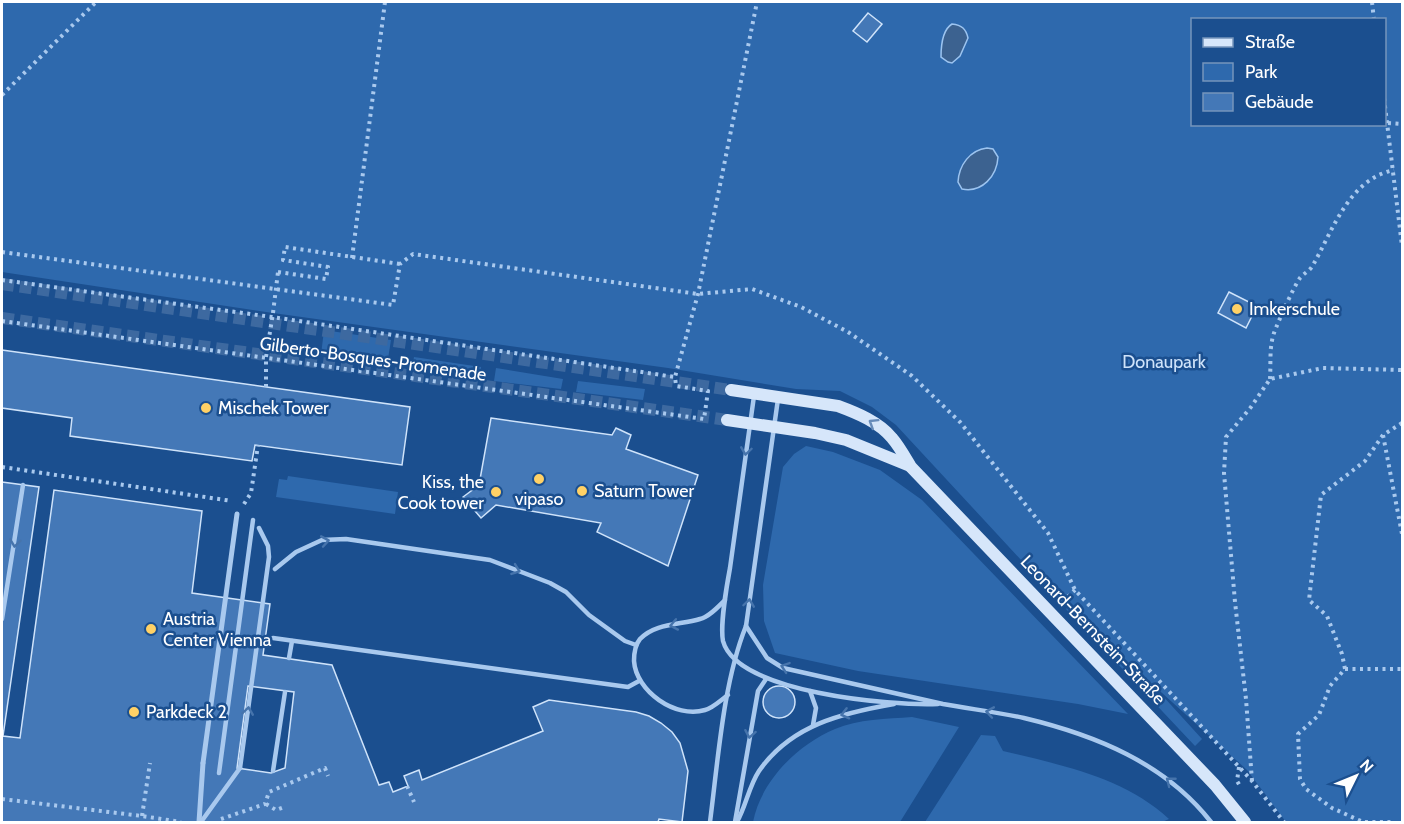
<svg xmlns="http://www.w3.org/2000/svg" width="1404" height="824" viewBox="0 0 1404 824" font-family="Cabin,sans-serif">
<style>
.green{fill:#2e69ad;fill-rule:evenodd}
.water{fill:#3c6290;stroke:#9cc4f0;stroke-width:1.5}
.building{fill:#4478b7;stroke:#cfe3fa;stroke-width:1.5;fill-rule:evenodd}
.lines{fill:none;stroke-linecap:round;stroke-linejoin:round}
.secondary-tunnel{stroke:#3d69a0;stroke-width:12;stroke-dasharray:12 6;stroke-linecap:butt}
.path{stroke:#a9c9ee;stroke-width:4;stroke-dasharray:3 4.5;stroke-linecap:butt}
.service{stroke:#a9c9ee;stroke-width:4.5}
.pedestrian{stroke:#a9c9ee;stroke-width:5}
.secondary{stroke:#d6e6fa;stroke-width:12}
.path-bridge{stroke:#a9c9ee;stroke-width:4;stroke-dasharray:3 4.5;stroke-linecap:butt}
.service-bridge{stroke:#a9c9ee;stroke-width:4.5}
.pedestrian-bridge{stroke:#a9c9ee;stroke-width:5}
.oneway{stroke:#668bba}
.oneway2{stroke:#4674ac}
.poi-dot{fill:#ffd166;stroke:#1b4f8f;stroke-width:2}
.labels{text-anchor:middle;stroke-width:5;stroke-linejoin:round;paint-order:stroke}
.poi-label{font-size:18px;fill:#fff;stroke:#1b4f8f;text-anchor:start}
.street-label{font-size:18px;fill:#fff;stroke:#1b4f8f}
.park-label{font-size:18px;fill:#cfe3fa;stroke:#1b4f8f}
</style>
<rect width="100%" height="100%" fill="#1b4f8f"/>
<g class="green">
<path d="M2,2h1400v820h-116l-39,-52 -96,-87 51,56 -7,7 -129,-137 2,-2 -20,-18 -152,-164 -24,-18 -32,-16 -44,-2 -128,-21 -395,-55 -271,-41zM1192,20h192v104h-192z"/>
<path d="M324,330l67,10 -4,25 -66,-10z"/>
<path d="M414,357l67,10 -1,10 -68,-8z"/>
<path d="M496,368l67,11 -2,10 -67,-8z"/>
<path d="M578,381l67,8 -2,11 -67,-8z"/>
<path d="M806,446l27,6 47,18 42,30 206,214 -50,-10 -220,-33 -83,-18 -11,-32 -1,-36 20,-118 11,-13z"/>
<path d="M288,476l110,16 -3,22 -119,-17 3,-18 8,1z"/>
<path d="M912,717l47,10 -59,95h-147c8,-41 44,-77 82,-93 23,-10 52,-10 77,-12z"/>
<path d="M981,735l14,1 8,15c58,14 121,26 166,68l-7,3h-237z"/>
</g>
<g class="water">
<path d="M952,24c10,1 14,5 16,14l-8,18 -8,7 -4,-1 -7,-5c0,-11 1,-27 11,-33z"/>
<path d="M987,148l6,1 5,8c-1,19 -16,36 -36,32l-4,-7c1,-17 12,-32 29,-34z"/>
</g>
<g class="building">
<path d="M868,13l14,11 -15,18 -14,-11z"/>
<path d="M1229,292l28,14 -11,22 -28,-15z"/>
<path d="M2,350l408,57 -8,58 -147,-20 -3,16 -182,-25 2,-18 -70,-10z"/>
<path d="M491,418l121,17 4,-7 15,7 -5,14 72,26 -30,91 -71,-34 4,-9 -105,-18 -15,13 -18,-21 16,-12z"/>
<path d="M2,482l37,5 -36,249 17,2 34,-248 148,21 -10,82 78,11 -7,51 69,10 47,120 10,-3 4,10 15,-6 -4,-10 15,-6 3,10 121,-49 -10,-24 16,-7 87,12 13,4 12,7 11,9 8,11 8,28 -6,51 -23,-3 -1,3h-656zM248,686l46,6 -9,76 -14,5 -34,-5z"/>
<circle cx="779" cy="702" r="16"/>
</g>
<g class="lines">
<g class="secondary-tunnel">
<path d="M2,284l729,106"/>
<path d="M2,318l725,102"/>
</g>
<g class="path">
<path d="M1372,2l2,18"/>
<path d="M2,95l94,-93"/>
<path d="M1384,98l18,148"/>
<path d="M1388,123l14,1"/>
<path d="M2,252l391,53 7,-41 13,-10 285,40 54,-5 49,18 47,25 64,44 48,46 88,111 27,57 177,191 32,41"/>
<path d="M352,258l33,-256"/>
<path d="M278,272l48,7 2,-12 -45,-7 2,-13 115,17"/>
<path d="M2,280l270,37 403,60"/>
<path d="M2,321l702,98 4,-28 -32,-5 -1,-9 23,-83 59,-292"/>
<path d="M1270,379c1,-15 -1,-32 4,-46 4,-11 20,-47 26,-55 4,-5 10,-7 13,-13 20,-35 36,-86 81,-95"/>
<path d="M266,387v-30l7,-44"/>
<path d="M1402,423l-19,12 19,99"/>
<path d="M1383,435l-18,26 -44,34 -12,105 18,16 15,38 3,15 -15,17 -11,29 -21,19 2,45 6,10 26,19 31,14h31"/>
<path d="M2,467l230,34"/>
<path d="M244,504l7,-11 7,-48"/>
<path d="M1062,602l13,-12"/>
<path d="M1345,669h57"/>
<path d="M1239,767l-2,14 3,5"/>
<path d="M1252,781l-6,-82 -11,-97 -11,-129 2,-36 25,-30 19,-28 53,-11 79,2"/>
<path d="M407,786l7,16"/>
<path d="M2,799l140,17 39,6"/>
<path d="M266,804l10,6 8,-3"/>
<path d="M142,816l8,-53"/>
<path d="M221,819l44,-15 4,-12 56,-24 3,8"/>
</g>
<g class="service">
<path d="M754,396c-8,57 -16,115 -24,172 -3,16 -10,58 -7,73 14,52 169,65 215,63"/>
<path d="M275,569l21,-17 26,-12 24,-1 144,21 60,23 16,9 23,23 36,26 11,4"/>
<path d="M725,600c-7,7 -16,17 -25,19 -20,6 -45,4 -60,20 -5,6 -6,14 -6,22 2,30 41,58 71,49 8,-2 16,-10 23,-15"/>
<path d="M2,619l21,-134"/>
<path d="M746,626l21,32 16,10c54,12 107,24 160,36 27,5 54,8 81,14 71,17 141,45 187,104"/>
<path d="M273,638l355,49 11,-6"/>
<path d="M289,658l3,-17"/>
<path d="M810,691l6,17 -3,17"/>
<path d="M273,771l12,-79"/>
<path d="M219,773l34,-253"/>
<path d="M201,822l39,-54"/>
<path d="M710,822c8,-61 13,-139 36,-196l32,-227"/>
<path d="M735,822l23,-131 8,-12"/>
<path d="M737,822c9,-16 12,-36 22,-51 32,-46 83,-58 135,-67"/>
</g>
<path class="pedestrian" d="M199,822l4,-59"/>
<g class="secondary">
<path d="M731,390l107,16c19,7 41,16 54,32 7,8 13,19 19,29l304,318 30,37"/>
<path d="M727,420l88,13 31,7 64,26"/>
</g>
<path class="path-bridge" d="M273,313l5,-41"/>
<path class="service-bridge" d="M240,768l29,-211 -1,-11 -9,-18"/>
<path class="pedestrian-bridge" d="M203,763l34,-249"/>
</g>
<defs><path id="oneway-chevron" d="M-2-3.5L2.5 0L-2 3.5" fill="none" stroke-width="1.6" stroke-linecap="round" stroke-linejoin="round" transform="scale(1.5)"/></defs>
<use class="oneway" href="#oneway-chevron" transform="translate(873 423) rotate(-148)"/>
<g class="oneway2">
<use href="#oneway-chevron" transform="translate(746 451) rotate(98)"/>
<use href="#oneway-chevron" transform="translate(325 541) rotate(-10)"/>
<use href="#oneway-chevron" transform="translate(15 543) rotate(98)"/>
<use href="#oneway-chevron" transform="translate(516 570) rotate(20)"/>
<use href="#oneway-chevron" transform="translate(749 603) rotate(-82)"/>
<use href="#oneway-chevron" transform="translate(674 625) rotate(169)"/>
<use href="#oneway-chevron" transform="translate(785 667) rotate(-161)"/>
<use href="#oneway-chevron" transform="translate(248 711) rotate(-82)"/>
<use href="#oneway-chevron" transform="translate(990 712) rotate(-170)"/>
<use href="#oneway-chevron" transform="translate(845 714) rotate(166)"/>
<use href="#oneway-chevron" transform="translate(750 734) rotate(100)"/>
<use href="#oneway-chevron" transform="translate(1170 781) rotate(-142)"/>
</g>
<g class="poi-dot">
<circle cx="1237" cy="309" r="6"/>
<circle cx="206" cy="408" r="6"/>
<circle cx="539" cy="479" r="6"/>
<circle cx="582" cy="491" r="6"/>
<circle cx="496" cy="492" r="6"/>
<circle cx="151" cy="629" r="6"/>
<circle cx="134" cy="712" r="6"/>
</g>
<g class="labels">
<g class="poi-label">
<text x="1249" y="315">Imkerschule</text>
<text x="218" y="414">Mischek Tower</text>
<text x="484" y="488" text-anchor="end">Kiss, the<tspan x="484" dy="21">Cook tower</tspan></text>
<text x="594" y="497">Saturn Tower</text>
<text x="539" y="505" text-anchor="middle">vipaso</text>
<text x="163" y="625">Austria<tspan x="163" dy="21">Center Vienna</tspan></text>
<text x="146" y="718">Parkdeck 2</text>
</g>
<g class="street-label">
<text transform="translate(373 359) rotate(8)" y="6">Gilberto-Bosques-Promenade</text>
<text transform="translate(1093 630) rotate(46)" y="6">Leonard-Bernstein-Straße</text>
</g>
<g class="park-label">
<text x="1164" y="368">Donaupark</text>
</g>
</g>
<rect width="1404" height="824" fill="none" stroke="#ffffff" stroke-width="6"/>
<rect x="1191" y="18" width="195" height="108" fill="#1b4f8f" stroke="#7695bc" stroke-width="1.5"/>
<rect x="1203" y="38" width="30" height="9" fill="#d6e6fa" stroke="#7695bc" stroke-width="1.5"/>
<text x="1245" y="48" font-size="18" fill="#ffffff">Straße</text>
<rect x="1203" y="63" width="30" height="18" fill="#2e69ad" stroke="#7695bc" stroke-width="1.5"/>
<text x="1245" y="78" font-size="18" fill="#ffffff">Park</text>
<rect x="1203" y="93" width="30" height="18" fill="#4478b7" stroke="#7695bc" stroke-width="1.5"/>
<text x="1245" y="108" font-size="18" fill="#ffffff">Gebäude</text>
<g transform="translate(1356 776) rotate(47)" stroke="#1b4f8f" stroke-width="4.5" paint-order="stroke">
<path d="M0-4.5L10 22L0 15L-10 22Z" fill="#ffffff"/>
<text y="-9" font-size="16" font-weight="bold" text-anchor="middle" fill="#ffffff">N</text>
</g>
</svg>
